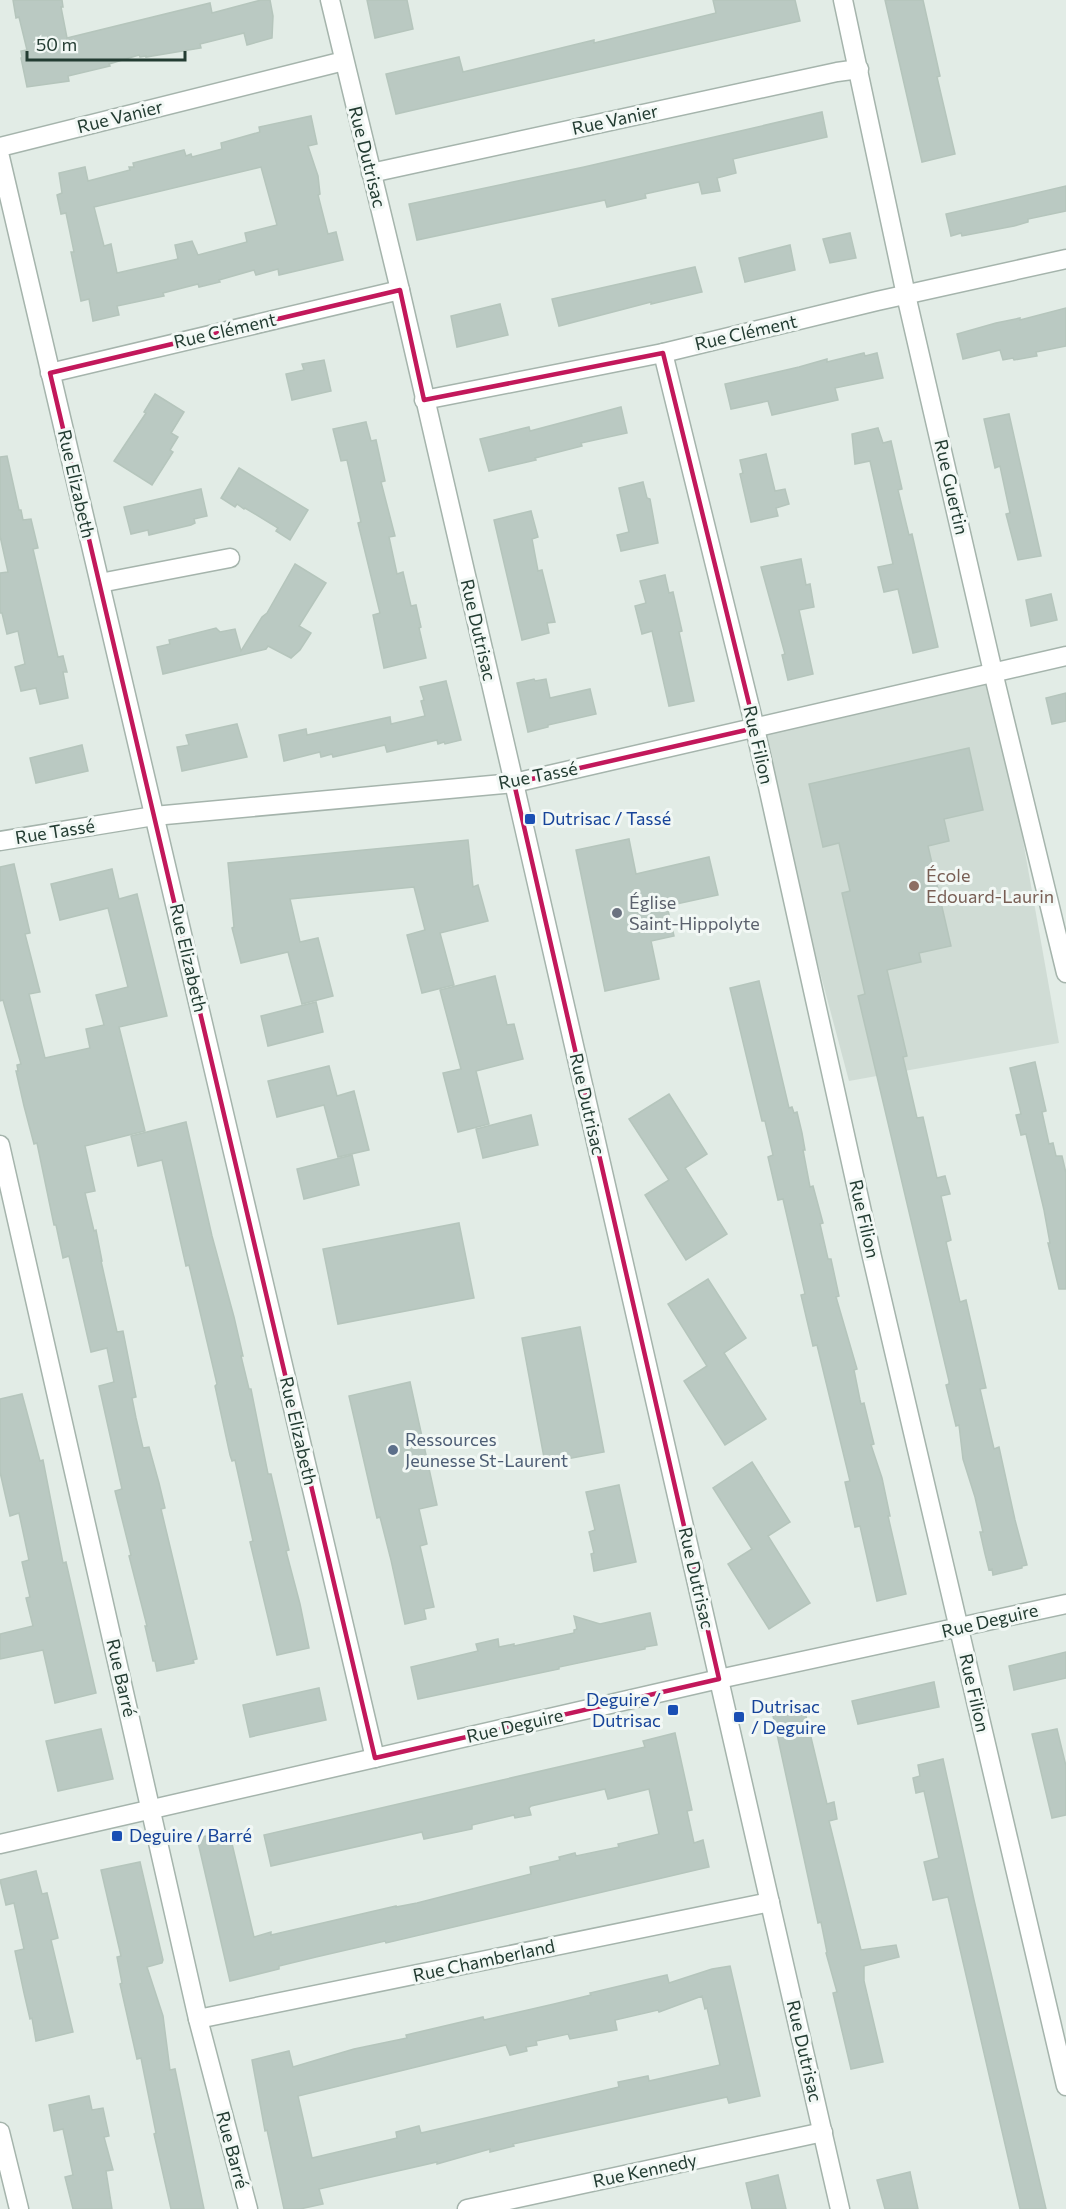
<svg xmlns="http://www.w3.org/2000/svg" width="1066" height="2209" viewBox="0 0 1066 2209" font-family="Commissioner,sans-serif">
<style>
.built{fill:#d0dcd5}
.building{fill:#bac9c2;stroke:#b5c5bc;stroke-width:1.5;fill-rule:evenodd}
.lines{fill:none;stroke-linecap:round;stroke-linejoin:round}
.minor-casing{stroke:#a5b4ac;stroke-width:21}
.minor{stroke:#fff;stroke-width:18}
.marked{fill:none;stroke:#c2185b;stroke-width:4.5;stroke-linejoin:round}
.transit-dot{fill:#1a4fb4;stroke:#f2f8f5;stroke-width:2}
.education-dot{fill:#8d6e63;stroke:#f2f8f5;stroke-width:2}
.worship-dot{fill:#6b7280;stroke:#f2f8f5;stroke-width:2}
.service-dot{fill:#5c6f8a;stroke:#f2f8f5;stroke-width:2}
.labels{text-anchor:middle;stroke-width:6;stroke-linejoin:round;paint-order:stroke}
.street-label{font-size:18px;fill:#233c32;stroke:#f2f8f5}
.transit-label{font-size:18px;fill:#164399;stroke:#f2f8f5;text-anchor:start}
.education-label{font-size:18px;fill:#785e54;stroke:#f2f8f5;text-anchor:start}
.worship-label{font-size:18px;fill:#5b616d;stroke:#f2f8f5;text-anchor:start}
.service-label{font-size:18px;fill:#4e5e75;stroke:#f2f8f5;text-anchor:start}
</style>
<rect width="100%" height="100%" fill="#e2ece6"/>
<path class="built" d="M993,672l66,371 -210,38 -94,-353z"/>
<g class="building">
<path d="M13,0h49l1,7h-2l6,31 143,-35 2,10 49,-13h9l3,16 -1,22 -25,7 -3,-12 -44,11 1,4 -55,9v-1l-6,1 -1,-2 -30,9 1,2 -42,10 1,5 -42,6 -6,-29 1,-1 -1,-6 6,-1 -8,-33 -3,1z"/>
<path d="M367,0h40l6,29 -38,9z"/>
<path d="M713,0h82l5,21 -404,93 -10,-40 73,-17 4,15 131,-32v3l122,-30z"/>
<path d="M885,0h38l17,76 -3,1 18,77 -33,8z"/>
<path d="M822,112l5,25 -94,22 3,14 -19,5 3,13 -18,3 -3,-12 -54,12 1,4 -39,9 -2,-7 -188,40 -8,-36 175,-37z"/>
<path d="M311,116l6,28 -9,2 10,30 2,18 -2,1 10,39 8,-2 7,28 -64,15 -1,-6 -22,6 -2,-5 -35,10 1,2 -21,5 -1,-3 -35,9 1,3 -47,10 2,9 -26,6 -4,-22 -8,2 -10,-49h3l-8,-39 -5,1 -4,-19 5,-2 -3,-20 26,-6 3,14 42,-11 -1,-3h5l-1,-4 51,-13 2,6 5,-2 1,3 30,-8 -1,-6 39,-11 -1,-5zM261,167l16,58 -32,8 2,9 -49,13 -6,-14 -17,4 3,14 -61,14 -6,-29 -7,2 -10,-39z"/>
<path d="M1066,186v25l-38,8v3l-14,4 -52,10 -1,-3 -10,3 -5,-22z"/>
<path d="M850,233l6,25 -26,5 -7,-24z"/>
<path d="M790,245l5,25 -50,12 -6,-24z"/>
<path d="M695,267l7,25 -51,12v-2l-92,24 -7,-27z"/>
<path d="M500,304l8,31 -51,12 -6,-31z"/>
<path d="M1066,308v38l-30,6 1,4 -23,4 -1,-2 -10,2 -3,-10 -37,9 -6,-25 39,-11 24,-5v2z"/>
<path d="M864,353l1,3 12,-3 6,25 -48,10 3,12 -66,15 -4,-14 -37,8 -6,-25 74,-17 28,-8v3z"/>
<path d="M324,360l7,31 -39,9 -6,-26 18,-4 -2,-6z"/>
<path d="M155,394l29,18 -13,21 7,4 -8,13 3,2 -21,33 -38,-24 32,-48 -2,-1z"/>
<path d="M621,407l6,26 -46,10 1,3 -47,12 1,2 -47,11 -9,-32 49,-12 1,4z"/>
<path d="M1009,414l32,142 -23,4 -12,-46 4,-1 -10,-47 -5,2 -11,-49z"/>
<path d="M366,422l5,19 5,-1 9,41 -4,1 14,54 -6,1 8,37 6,-2 8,34 5,-1 5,22 -2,1 7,30 -42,10 -11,-53 7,-2 -22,-90 3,-1 -14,-62 -6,1 -8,-32z"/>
<path d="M878,428l5,15 8,-2 11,48 -4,1 11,45 3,-1 26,113 -25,6 -15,-64 -14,3 -6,-25 15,-3 -23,-103 -15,3 -3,-30z"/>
<path d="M766,454l9,37 10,-2 4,15 -13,4 2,8 -27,6 -11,-48 3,-1 -3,-13z"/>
<path d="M7,456l12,54h2l2,10 8,-1 7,29 -5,1 25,108 5,-1 4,16h-4l5,26 -28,6 -4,-16 -15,3 -6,-24 10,-3 -7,-33 -11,3 -5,-21h-2v-40l8,-1 -8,-36v-79z"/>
<path d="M239,468l69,42 -18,30 -14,-9 2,-3 -33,-20 -1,1 -7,-5 -2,3 -14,-9z"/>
<path d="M643,482l4,16 3,1 8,44 -37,8 -4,-16 12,-3 -10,-44z"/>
<path d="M201,489l6,27 -13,3 1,4 -4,2 -42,10 -1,-5 -17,4 -7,-27z"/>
<path d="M531,511l7,26 -6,2 6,32 4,-1 13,52 -8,1 2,10 -27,7 -28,-120z"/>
<path d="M801,559l5,26 4,-1 4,23 -15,3 14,64 -25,6 -6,-25 3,-1 -24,-87z"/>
<path d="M295,564l31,19 -27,43 12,7 -11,17 -9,8 -23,-12 -2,3 -103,25 -6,-27 13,-3 -1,-4 47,-12 4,4 15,-3 6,22 21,-34 5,-4z"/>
<path d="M665,575l4,18 4,-1 9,39 -3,1 15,69 -25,5 -17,-75 -10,3 -7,-28 11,-3 -6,-22z"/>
<path d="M1051,594l6,26 -26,6 -5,-26z"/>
<path d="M534,679l1,2 11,-2 4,19 40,-9 6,25 -48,11v2l-20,5 -11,-49z"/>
<path d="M446,681l15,59 -16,4 -1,-2 -6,2 -1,-4 -50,12 -2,-7 -52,12 -1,-3 -11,3 -1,-5 -36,9 -5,-26 27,-6 1,6 83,-18 1,7 34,-8 -4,-15 3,-1 -4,-13z"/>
<path d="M1066,693v28l-14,3 -6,-26z"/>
<path d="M237,724l10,33 -65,14 -5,-24 12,-2 -3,-10z"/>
<path d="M82,745l6,26 -52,12 -6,-25z"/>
<path d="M969,748l14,62 -39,9 5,22 -21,5 23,100 -32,7 2,9 -34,8 20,86 -4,1 14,61 6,-1 14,61 8,-2 5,18 -9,2 10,44 -5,2 14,60 6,-2 20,88 -6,1 14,60 5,-2 16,73 12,45 -5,1v2l-29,7 -1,-6 -3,1 -4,-16 -5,-22h3l-8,-35 -12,-38 -4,-34 -3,1 -10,-41 3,-1v-3l-91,-385 7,-2 -23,-101 8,-2 -11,-48 -16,4 -14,-63z"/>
<path d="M629,839l7,35 73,-17 9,38 -51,11 7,30 -23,5 8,38 -54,12 -29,-141z"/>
<path d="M468,840l5,47 5,-2 10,36 -48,12 14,52 -32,8 -15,-58 18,-5 -11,-43 -124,12 10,43 18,-4 15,58 -31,8 -14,-52 -47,11 -9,-35 2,-1 -6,-64z"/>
<path d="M14,864l16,69 -5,1 15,58 -11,2 16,64 45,-10 -4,-19 18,-4 -8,-30 32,-8 -20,-79 -48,12 -9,-36 61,-15 7,30 18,-5 30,122 -48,11 26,104 -60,15 10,45 -10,2 9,38 2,-1 6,31h-1l16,71 6,-1 13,66 -4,1 4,20 7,30 6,-1 10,36 6,25 -4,1 36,150 -4,1 1,3 -37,8 -2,-10h-2l-8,-35h2l-18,-70 2,-1 -16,-64 7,-2 -23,-103 15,-4 -7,-34 -16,4 -22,-96 -6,2 -7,-33h-2l-17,-82 -3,1 -10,-38 -8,-35h2l-1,-6 4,-1 -18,-64 -3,1v-134z"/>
<path d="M495,976l12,49 7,-1 9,35 -47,12 13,53 -31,8 -15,-59 18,-4 -21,-79z"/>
<path d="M759,981l30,127 3,-1 2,6 3,-1 5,21 3,17h-2l7,37 3,-1 10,37 -3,1 8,35h3l8,37 -3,1 21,72 -3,1 6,30 1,4 3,-1 10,41 -3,1 11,33 8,38h-2l18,78 -29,7 -17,-75 -5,1 -10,-45 5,-1 -33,-136 -4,1 -12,-51 4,-1 -22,-95 -5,1 -10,-43 5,-2 -8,-34h-3l-32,-133z"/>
<path d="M316,1002l7,30 -55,14 -7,-30z"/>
<path d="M1035,1062l11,49 -4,1 7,32 4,-1 3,13h6l4,17v116h-7l-11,-46h2l-6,-33 -18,-76 -5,1 -5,-20 5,-1 -11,-46z"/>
<path d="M329,1066l8,30 17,-5 15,59 -31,7 -14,-52 -47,12 -9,-36z"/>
<path d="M669,1094l38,60 -22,14 42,66 -41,26 -41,-65 24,-15 -40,-61z"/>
<path d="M531,1115l7,30 -55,13 -7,-29z"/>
<path d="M186,1122l26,114 22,81 9,39h-2l8,33h2l17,85h3l18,76 -3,1 14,53 9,44 -32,7 -27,-113 3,-1 -18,-81 -3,1 -2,-6 -15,-69 2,-2 -28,-119 -3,1 -24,-106 -24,6 -7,-30z"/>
<path d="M352,1155l7,30 -55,14 -7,-30z"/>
<path d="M459,1223l15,75 -136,26 -15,-75z"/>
<path d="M708,1279l38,59 -22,15 42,66 -41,26 -41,-64 23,-15 -39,-62z"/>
<path d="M580,1327l24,125 -59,11 -23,-125z"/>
<path d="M410,1382l27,123 -18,4 8,35 -7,2 14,61 -10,2 2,10 -21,5 -14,-64 -11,-43 -3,1 -28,-122z"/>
<path d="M22,1394l18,67 3,-1 20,103 3,-1 30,131 -41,10 -12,-53 -43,9v-25l33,-8 -7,-28 4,-1 -8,-35 7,-2 -10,-47 -9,3 -10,-44v-73z"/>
<path d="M752,1462l38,60 -22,14 42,67 -41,26 -41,-65 24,-15 -39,-61z"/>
<path d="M619,1485l17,77 -42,9 -3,-17 3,-1 -5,-21 6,-2 -9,-38z"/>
<path d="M650,1613l7,32 -12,2v2l-86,18v2l-141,30 -7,-32 67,-16 -2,-7 22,-5 1,8 15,-3v2l60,-13v-3l3,-1 -3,-13 26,8z"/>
<path d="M1066,1652v26l-52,12 -5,-24z"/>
<path d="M934,1682l5,25 -81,17 -6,-23z"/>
<path d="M319,1688l7,32 -76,17 -7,-32z"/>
<path d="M803,1704l24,100 7,-2 3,17 -8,2 32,129 35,-5 3,12 -35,9v15l19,81 -32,7 -18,-76 4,-1 -11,-39 1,-1 -6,-30 -3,1 -46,-212z"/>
<path d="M101,1729l12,50 -55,12 -12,-50z"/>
<path d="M1057,1729l9,37v49l-14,3 -20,-84z"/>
<path d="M675,1733l17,77 -5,1 7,32 9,-3 6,27 -323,76 -1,-2 -69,16 -37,9v3l-49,12 -33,-143 32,-7 25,106 17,-5v3l125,-29v1l21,-4 114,-29 -1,-7 30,-7 -1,-3 16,-4 1,3 43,-9 -1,-3 41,-10 -10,-45 -41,10 -3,-10 -74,17 -2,2 2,7 -16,3 -1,-3 -42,10v4l-48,10 -2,-7 -151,34 -7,-31 381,-88 -2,-6z"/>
<path d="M943,1759l31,141 72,309h-26l-72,-312 -15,3 -9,-38 15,-4 -15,-67 -8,2 -3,-15 7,-2 -2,-11z"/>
<path d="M140,1862l23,98 -1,3 -15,4 16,49 7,54 5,-1 29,140h-33l-17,-75 2,-1 -15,-75 -4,1 -17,-75 2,-1 -5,-26 4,-1 -20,-86z"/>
<path d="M36,1871l6,23 5,-1 11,45 -7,2 22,92 -37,9 -4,-23 -2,1 -6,-26 -9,-42 9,-2 -10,-46 -8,2 -6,-25z"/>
<path d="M730,1966l30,130 -31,7 -2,-6 -214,47 1,2 -24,6v-3l-53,15v-2l-118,27 4,15 -23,5h-16l-17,-79 -2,1 -13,-71 37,-9 4,16 61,-18 53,-11 -1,-3 77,-18 1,3 70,-16 37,-9 -1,-2 55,-13 22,-5 2,8 43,-14zM702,1996l3,13 2,-1 13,57 -71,16 -1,-5 -30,6 1,5 -198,46 -2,-7 -23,6 1,6 -85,20 -14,-62 208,-51 4,10 17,-4 -1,-4 11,-2 -1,-4 32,-7 2,5 47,-9 -2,-10 43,-10 1,2z"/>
<path d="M89,2096l3,14 11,-2 6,28 -5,1 9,33 -7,1 6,38h-39l-8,-32 8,-2 -10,-46 -9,2 -5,-26z"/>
<path d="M910,2172l8,37h-33l-8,-29z"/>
<path d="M778,2175l8,34h-34l-6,-26z"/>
</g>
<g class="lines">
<defs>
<g id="minor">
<path d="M330,0l70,290 114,493 326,1426"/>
<path d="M843,0l63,295 87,377 73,301"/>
<path d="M0,147l344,-86"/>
<path d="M0,157l375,1601"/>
<path d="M371,173l466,-101 22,-3"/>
<path d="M663,353l92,375 117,529 194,829"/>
<path d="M50,373l350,-83"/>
<path d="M424,400l239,-47 214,-52 189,-42"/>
<path d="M100,583l130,-25"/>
<path d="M0,841l154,-25 360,-33 552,-127"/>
<path d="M0,1145l198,874 50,190"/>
<path d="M0,1844l719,-165 347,-75"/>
<path d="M198,2019l572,-117"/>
<path d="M0,2132l19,77"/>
<path d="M467,2209l356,-77"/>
</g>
</defs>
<use href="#minor" class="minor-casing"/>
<use href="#minor" class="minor"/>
</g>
<path class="marked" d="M400,290l24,110 239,-47 92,375 -241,55 205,896 -344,79 -325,-1385z"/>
<g class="transit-dot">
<rect x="524" y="813" width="12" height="12" rx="3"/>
<rect x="667" y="1704" width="12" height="12" rx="3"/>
<rect x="733" y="1711" width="12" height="12" rx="3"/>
<rect x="111" y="1830" width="12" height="12" rx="3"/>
</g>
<circle class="education-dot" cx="914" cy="886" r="6"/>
<circle class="worship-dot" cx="617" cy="913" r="6"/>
<circle class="service-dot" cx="393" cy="1450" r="6"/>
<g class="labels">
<g class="street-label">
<text transform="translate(120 117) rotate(-14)" y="6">Rue Vanier</text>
<text transform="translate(615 120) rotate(-12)" y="6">Rue Vanier</text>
<text transform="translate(367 157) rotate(76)" y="6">Rue Dutrisac</text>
<text transform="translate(225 331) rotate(-13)" y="6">Rue Clément</text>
<text transform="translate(746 333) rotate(-13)" y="6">Rue Clément</text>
<text transform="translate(76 484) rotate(77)" y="6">Rue Elizabeth</text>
<text transform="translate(951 487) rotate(77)" y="6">Rue Guertin</text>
<text transform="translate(478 630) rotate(77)" y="6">Rue Dutrisac</text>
<text transform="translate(758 745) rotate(77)" y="6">Rue Filion</text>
<text transform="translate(538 776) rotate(-11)" y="6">Rue Tassé</text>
<text transform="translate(55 832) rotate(-9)" y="6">Rue Tassé</text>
<text transform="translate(188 958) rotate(77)" y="6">Rue Elizabeth</text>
<text transform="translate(587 1104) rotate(77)" y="6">Rue Dutrisac</text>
<text transform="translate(864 1219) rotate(77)" y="6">Rue Filion</text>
<text transform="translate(298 1431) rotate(77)" y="6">Rue Elizabeth</text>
<text transform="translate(696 1578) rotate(77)" y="6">Rue Dutrisac</text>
<text transform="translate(990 1621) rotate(-13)" y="6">Rue Deguire</text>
<text transform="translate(121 1678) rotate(77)" y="6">Rue Barré</text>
<text transform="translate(974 1693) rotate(77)" y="6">Rue Filion</text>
<text transform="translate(515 1726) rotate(-13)" y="6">Rue Deguire</text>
<text transform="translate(484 1961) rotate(-12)" y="6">Rue Chamberland</text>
<text transform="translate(804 2051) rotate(77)" y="6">Rue Dutrisac</text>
<text transform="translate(232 2150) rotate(75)" y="6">Rue Barré</text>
<text transform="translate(645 2171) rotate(-12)" y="6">Rue Kennedy</text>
</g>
<g class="transit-label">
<text x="542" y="825">Dutrisac / Tassé</text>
<text x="661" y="1706" text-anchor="end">Deguire /<tspan x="661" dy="21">Dutrisac</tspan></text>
<text x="751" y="1713">Dutrisac<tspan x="751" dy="21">/ Deguire</tspan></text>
<text x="129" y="1842">Deguire / Barré</text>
</g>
<g class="education-label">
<text x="926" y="882">École<tspan x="926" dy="21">Edouard-Laurin</tspan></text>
</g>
<g class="worship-label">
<text x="629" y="909">Église<tspan x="629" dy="21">Saint-Hippolyte</tspan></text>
</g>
<g class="service-label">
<text x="405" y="1446">Ressources<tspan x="405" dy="21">Jeunesse St-Laurent</tspan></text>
</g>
</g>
<path d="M27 51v9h158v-9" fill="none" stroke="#233c32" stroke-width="3"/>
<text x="36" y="51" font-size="18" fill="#233c32" stroke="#f2f8f5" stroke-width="4.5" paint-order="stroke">50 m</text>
</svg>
